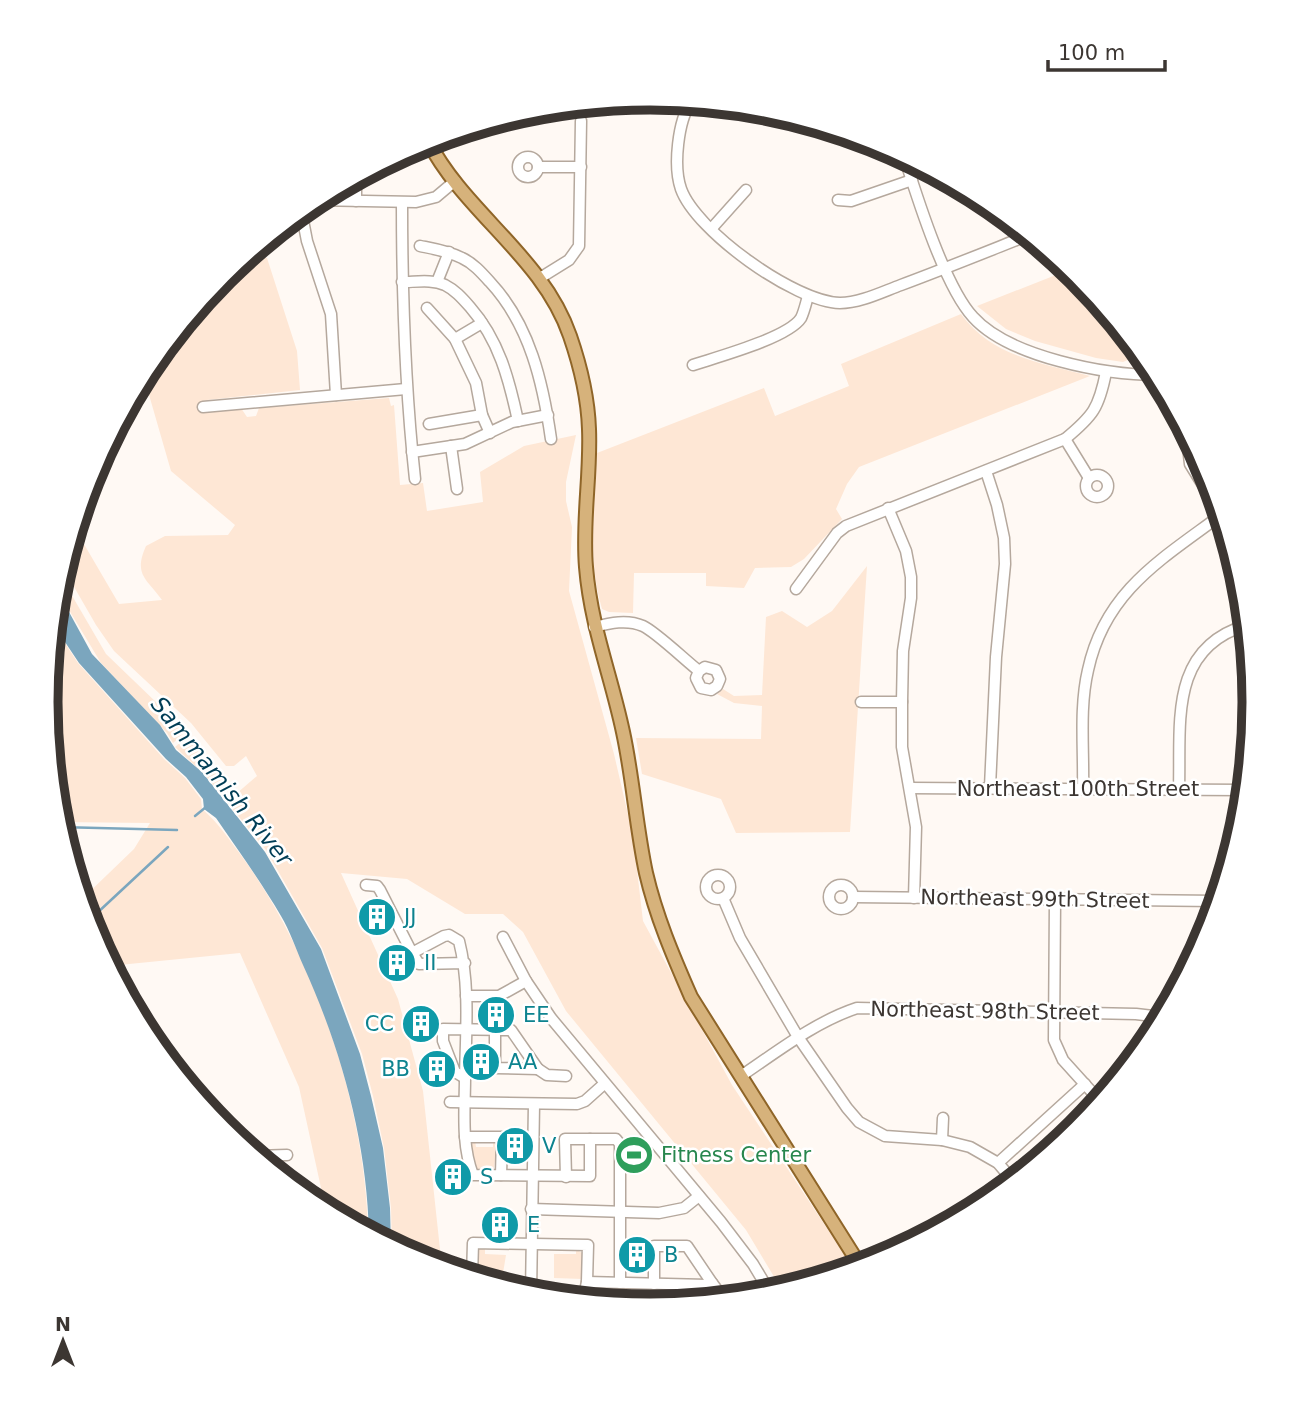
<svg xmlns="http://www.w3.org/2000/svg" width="1300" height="1404" viewBox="0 0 1300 1404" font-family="'DejaVu Sans',sans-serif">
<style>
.green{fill:#fee7d5}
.water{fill:#7ba6be}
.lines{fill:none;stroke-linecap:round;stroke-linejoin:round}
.stream{stroke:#7ba6be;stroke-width:2.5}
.minor-casing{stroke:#b5a89d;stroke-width:13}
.major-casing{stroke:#8f6528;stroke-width:16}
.minor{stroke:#fff;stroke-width:10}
.major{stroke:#d6b27b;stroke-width:12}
.labels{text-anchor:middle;stroke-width:5;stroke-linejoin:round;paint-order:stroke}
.street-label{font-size:21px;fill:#3c3632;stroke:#fff}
.culture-label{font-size:21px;fill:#0d838f;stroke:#fff;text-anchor:start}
.leisure-label{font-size:21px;fill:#27864d;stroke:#fff;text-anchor:start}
.water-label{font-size:23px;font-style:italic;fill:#003d55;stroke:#fff}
.rim{fill:none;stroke:#3c3632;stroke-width:9}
</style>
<rect width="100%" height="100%" fill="#fff9f4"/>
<g class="green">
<path d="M245,256l22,2 30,93 3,39 -93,10 -2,9 36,-1 6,9 9,-1 3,-8 130,-10 2,8 3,-1 6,80 23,-2 4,28 56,-9 -3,-30 44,-26 52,-11 -10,47v19l6,26 -3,64 45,163 19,82 10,85 89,164 122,184 -72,21 -36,-60 -180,-219 -43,-79 -20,-18h-38l-58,-35 -66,-6 57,126 25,92 19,177 -24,-8 -26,-14 -1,-38 -7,-60 -11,-52 -11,-42 -40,-106 -56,-98 -62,-76 -29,-27 12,-10 49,57 21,-18 -11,-20 -12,10h-8l-35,-43 -77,-72 -18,-26 -34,-59 12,-39 45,77 43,-4c-15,-21 -29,-25 -16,-54l19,-10 63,-1 7,-10 -64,-54 -28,-97 80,-100z"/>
<path d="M1071,269l7,6 64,79 -19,8 -27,-4 -61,-17 -29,-12 -29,-23z"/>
<path d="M961,314c31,43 81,49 129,62l-231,91 -12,17 -11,25 6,10 -38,40 -13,8 -36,1 -11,20 -38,-2v-13h-72l-1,40 -24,-1 -7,-3c-15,-51 -8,-104 -5,-156l167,-65 11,28 74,-30 -8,-22z"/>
<path d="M867,566l-17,266 -114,1 -15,-34 -79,-25 -6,-36 125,1 1,-33 -28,-3 -17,-9 6,-5 11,7 28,-1 4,-78 16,-6 25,16 25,-16z"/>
<path d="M60,575l46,79 80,77 -13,12 -6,-10 -66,-70 -44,-73z"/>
<path d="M53,625l25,38 86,96 21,19 16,21 1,10c17,14 28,32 41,49 73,101 123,251 125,375l-45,-24v-12l-24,-110 -59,-134 -131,13 -18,-33 -10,-33 53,-51 16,-26 -92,-1 -12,-120z"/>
<path d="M470,1141h5l1,6h17v-5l4,-1 -3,29h-20z"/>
<path d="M485,1247v7l21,1 -3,18 -26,1 -1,-20 2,-5z"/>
<path d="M576,1249l6,4 1,26 -29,-1v-24h22z"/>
</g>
<path class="water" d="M57,590l35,64 68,71 16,25 26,22 63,80 56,97 39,105 11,42 12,52 7,60 1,38 -22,-12c-2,-92 -28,-186 -66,-269 -7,-16 -13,-34 -22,-49 -20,-34 -43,-66 -65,-98l-12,-9 -1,-10 -17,-22 -20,-18 -87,-96 -26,-39z"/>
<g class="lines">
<g class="stream">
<path d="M195,816l11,-9"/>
<path d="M59,827l118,3"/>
<path d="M89,926l7,-12 72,-67"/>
</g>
<defs>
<g id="minor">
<path d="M691,102c-13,19 -18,64 -10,87 15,42 114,113 159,114 20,0 42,-11 61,-18 43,-16 85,-33 128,-50"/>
<path d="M904,156c13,41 41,131 69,161 36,40 132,58 185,58"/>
<circle cx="528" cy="167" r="10"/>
<path d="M538,167h43"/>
<path d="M314,200l102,2 20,-5 19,-16"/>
<path d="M838,200l13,1 61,-21"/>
<path d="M356,201v-24"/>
<path d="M402,203c0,93 3,184 13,276"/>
<path d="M301,210l6,31 24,73 5,81"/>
<path d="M712,228l34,-38"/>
<path d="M420,246c15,3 28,5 42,12 11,5 19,14 28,24 40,43 53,101 61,157"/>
<path d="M540,278l29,-18 10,-14 2,-125"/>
<path d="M402,282c14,0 30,-3 43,3 10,5 17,13 25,22 29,33 39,72 48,114"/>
<path d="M437,282l12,-30"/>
<path d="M427,308l28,31 21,44 6,32"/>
<path d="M455,339l27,-16"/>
<path d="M693,365c24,-8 95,-27 108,-47 3,-6 5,-15 7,-22"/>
<path d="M203,407l203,-18"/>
<path d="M429,424l53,-9 8,18"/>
<path d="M1186,429l4,35 32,52"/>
<path d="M1065,439l24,39"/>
<path d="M451,446l6,43"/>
<path d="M412,452l53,-8 47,-22 36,-7"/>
<path d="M986,471l11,34 7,33 1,26 -9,93 -6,130"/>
<circle cx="1097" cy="486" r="11"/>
<path d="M888,508l18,43 5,26v21l-8,53 -1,51v45l14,80 -2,71"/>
<path d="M796,589l41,-56 9,-7 219,-87c28,-23 34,-31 41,-67"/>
<path d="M594,627c16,-4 33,-8 49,-1 13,6 43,35 56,45l-3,7 5,10 10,2 6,-4 3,-7 -4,-9 -11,-3 -6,4"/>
<path d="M861,702h41"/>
<path d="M910,788l336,2"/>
<path d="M1083,788c1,-38 -4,-80 5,-118 17,-79 74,-111 133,-155"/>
<path d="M1179,789c2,-65 -11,-141 68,-164"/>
<circle cx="718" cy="887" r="12"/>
<path d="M366,885l11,1 3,4 32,63"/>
<circle cx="841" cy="897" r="12"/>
<path d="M853,897l365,4"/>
<path d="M723,898l17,40 58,99 49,71 12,14 26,14 57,4 28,7 28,16 16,19"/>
<path d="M1055,900l-1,140 9,20 37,41"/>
<path d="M503,937l23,44 25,37 170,204 32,42 18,30"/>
<path d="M465,963l-46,1 -7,-11 32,-17 5,-1 10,6c11,43 7,91 6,136 0,32 -4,67 8,98l117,1v-37"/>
<path d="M466,996h33l27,-15"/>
<path d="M538,1069l9,6 19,1"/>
<path d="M741,1076c37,-25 74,-54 116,-68l279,6 17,2 9,4"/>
<path d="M465,1078l-10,-6 -12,-31v-12l68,1 27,39 -43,-1v-38"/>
<path d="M450,1102l127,2 8,-3 19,-17"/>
<path d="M465,1137h37l-1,38"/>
<path d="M942,1140l1,-22"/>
<path d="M255,1156l32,-1"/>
<path d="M998,1163l87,-79"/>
<path d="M566,1177l-1,-38h51l4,5v139"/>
<path d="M531,1209l128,4 25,-5 15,-12"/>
<path d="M472,1277l1,-34 115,2 -1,37"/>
<path d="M654,1284v-38h33l25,37"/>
<path d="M531,1294l3,-190"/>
<path d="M583,1300l4,-18 120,3 5,-2 12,16"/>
</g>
<path id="major" d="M428,141c37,72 115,116 142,195 10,29 18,63 19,93 2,46 -7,92 -3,138 5,60 25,108 37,165 10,46 13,94 23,141 10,43 27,83 45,124l170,270"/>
</defs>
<use href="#minor" class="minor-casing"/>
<use href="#major" class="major-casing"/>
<use href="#minor" class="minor"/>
<use href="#major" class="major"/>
</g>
<defs>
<symbol id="building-disc" viewBox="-11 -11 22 22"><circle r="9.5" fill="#0f9aa8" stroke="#fff"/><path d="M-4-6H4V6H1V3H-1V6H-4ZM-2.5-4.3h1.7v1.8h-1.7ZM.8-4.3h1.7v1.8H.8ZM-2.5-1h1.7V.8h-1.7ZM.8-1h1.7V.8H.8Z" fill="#fff"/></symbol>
<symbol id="stadium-disc" viewBox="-11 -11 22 22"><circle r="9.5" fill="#2e9e5b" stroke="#fff"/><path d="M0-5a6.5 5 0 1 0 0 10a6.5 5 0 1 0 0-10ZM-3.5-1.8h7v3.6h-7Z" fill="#fff"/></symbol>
</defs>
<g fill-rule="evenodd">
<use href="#building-disc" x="355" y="895" width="44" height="44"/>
<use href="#building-disc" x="375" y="941" width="44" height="44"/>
<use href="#building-disc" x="474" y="993" width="44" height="44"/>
<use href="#building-disc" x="399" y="1002" width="44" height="44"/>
<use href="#building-disc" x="459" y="1040" width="44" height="44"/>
<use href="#building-disc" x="415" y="1047" width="44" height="44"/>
<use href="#building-disc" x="493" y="1124" width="44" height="44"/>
<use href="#stadium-disc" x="612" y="1133" width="44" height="44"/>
<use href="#building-disc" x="431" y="1155" width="44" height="44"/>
<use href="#building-disc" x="478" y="1203" width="44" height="44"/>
<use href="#building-disc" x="615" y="1233" width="44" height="44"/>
</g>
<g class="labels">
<g class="street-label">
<text x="1078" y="796">Northeast 100th Street</text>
<text transform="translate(1035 899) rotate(1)" y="7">Northeast 99th Street</text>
<text transform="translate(985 1011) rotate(1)" y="7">Northeast 98th Street</text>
</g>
<g class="culture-label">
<text x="404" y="924">JJ</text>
<text x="424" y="970">II</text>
<text x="523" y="1022">EE</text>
<text x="394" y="1031" text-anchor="end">CC</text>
<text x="508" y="1069">AA</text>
<text x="410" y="1076" text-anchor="end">BB</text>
<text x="542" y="1153">V</text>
<text x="480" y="1184">S</text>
<text x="527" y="1232">E</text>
<text x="664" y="1262">B</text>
</g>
<g class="leisure-label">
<text x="661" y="1162">Fitness Center</text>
</g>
<g class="water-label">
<text transform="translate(222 781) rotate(51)" y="8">Sammamish River</text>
</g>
</g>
<path d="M0 0H1300V1404H0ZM58 702a592 592 0 1 1 1184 0a592 592 0 1 1-1184 0Z" fill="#fff" fill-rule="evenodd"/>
<path class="rim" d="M58 702a592 592 0 1 1 1184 0a592 592 0 1 1-1184 0Z"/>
<g transform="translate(63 1341)" stroke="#ffffff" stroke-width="5" paint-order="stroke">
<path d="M0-5L12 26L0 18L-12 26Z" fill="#3c3632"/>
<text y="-10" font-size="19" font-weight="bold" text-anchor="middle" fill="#3c3632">N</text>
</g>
<path d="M1048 60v10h117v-10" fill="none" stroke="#3c3632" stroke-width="3.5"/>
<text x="1058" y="60" font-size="21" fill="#3c3632" stroke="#ffffff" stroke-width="5" paint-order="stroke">100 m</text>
</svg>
